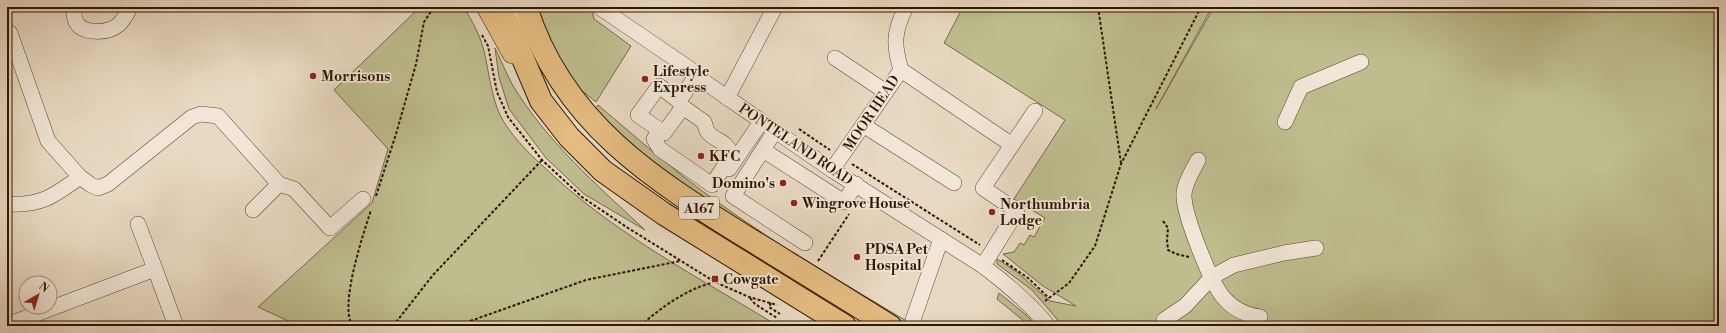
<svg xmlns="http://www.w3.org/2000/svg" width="1726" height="333" viewBox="0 0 1726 333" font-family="'Libre Bodoni',serif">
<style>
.green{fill:#bebd8e;stroke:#766947}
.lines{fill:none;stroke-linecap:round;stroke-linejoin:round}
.minor-casing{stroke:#5e4630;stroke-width:16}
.major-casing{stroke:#2f1500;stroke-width:20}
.highway-casing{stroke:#2f1500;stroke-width:24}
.path{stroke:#2f1500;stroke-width:2;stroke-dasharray:3 2;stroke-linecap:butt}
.minor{stroke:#f1e6d7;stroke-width:15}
.major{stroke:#e4bc81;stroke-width:19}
.highway{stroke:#e4bc81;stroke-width:22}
.poi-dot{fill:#8f2418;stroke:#f1e6d7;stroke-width:1.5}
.labels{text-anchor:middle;stroke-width:3.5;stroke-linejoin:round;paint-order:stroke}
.shield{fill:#f1e6d7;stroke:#695440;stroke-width:1}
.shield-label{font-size:13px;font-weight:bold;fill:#2f1500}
.poi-label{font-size:14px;font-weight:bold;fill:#2f1500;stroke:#f1e6d7;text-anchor:start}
.street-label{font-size:14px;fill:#2f1500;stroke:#f1e6d7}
</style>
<rect width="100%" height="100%" fill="#e9d9c2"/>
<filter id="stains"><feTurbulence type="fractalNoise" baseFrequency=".005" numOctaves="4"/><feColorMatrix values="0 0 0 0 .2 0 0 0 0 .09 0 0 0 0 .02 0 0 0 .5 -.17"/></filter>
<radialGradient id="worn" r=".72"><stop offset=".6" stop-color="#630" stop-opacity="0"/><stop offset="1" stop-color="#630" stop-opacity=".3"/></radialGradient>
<g class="green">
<path d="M420,7h43c9,13 17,28 21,44 5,21 7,44 16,64 9,18 28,38 43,51 68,66 155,111 235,160h-479l-41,-19 114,-104 16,-54 -54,-59z"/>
<path d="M537,7h54l3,12 37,27 -35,56 -25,-20 -16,-26z"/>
<path d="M963,7h249l-56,102 58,-102h505v319h-656l-31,-36 -35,-26v-5l20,13 33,29 26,5 -33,-20 -40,-32 11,-2 6,-9 4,2 6,-10 4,2 11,-19 -31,-19 51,-79 -121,-77z"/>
<path d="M495,48c6,12 11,25 17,36 34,57 85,101 133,146l-61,-36 -38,-36 -37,-49 -10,-32z"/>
<path d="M598,105c39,33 77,67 118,96 64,46 132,85 199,125h-12l-136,-85 -126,-84 -46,-48z"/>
<path d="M999,293l26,21 12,12h-7l-33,-27z"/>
</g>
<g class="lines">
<defs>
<g id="minor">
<path d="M73,7c1,5 1,11 3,15 7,13 33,11 42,3 6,-5 9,-11 12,-18"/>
<path d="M514,7l7,25"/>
<path d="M599,7l91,62 6,7 136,94 151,96c24,18 46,36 65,60"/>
<path d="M7,34l3,-1 38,108 32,36"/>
<path d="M835,58l51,34"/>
<path d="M901,70l111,75"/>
<path d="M727,98l48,-91"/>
<path d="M679,101l-20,-15 -21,29 26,18 19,-26"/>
<path d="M1285,122l16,-35 60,-25"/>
<path d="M863,125l91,58"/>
<path d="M660,130l-6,9 6,10 52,36 19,-29c-3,-17 -17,-14 -24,-25 -1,-2 -2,-7 -3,-9l-21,-15 -4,-6 17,-25"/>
<path d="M775,131l-42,65 72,47"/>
<path d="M763,150l81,52 12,-18"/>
<path d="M1198,160c-5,10 -15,25 -14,37 1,20 26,84 39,100 9,11 23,18 37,20"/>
<path d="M729,169l32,-47"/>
<path d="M832,170l69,-100c-8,-26 -7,-39 5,-63"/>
<path d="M7,204c34,2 47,-8 73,-27l11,8 7,3 10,-4 84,-67 9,-3 17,2 61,68 15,5 36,39 33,-29"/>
<path d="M253,210l26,-26"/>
<path d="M138,224l17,45"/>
<path d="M983,266l34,-55 -34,-23 52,-77"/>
<path d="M913,320l28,-81"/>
<path d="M1164,320l21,-14 27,-29 22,-12 50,-12 32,-5"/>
<path d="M7,325l148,-56 21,57"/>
</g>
<path id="major" d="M486,7l26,47"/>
<g id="highway">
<path d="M501,7l40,94 28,36 34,34 61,43 181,112"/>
<path d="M526,7c36,116 128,173 225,233 47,29 93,57 139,86"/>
</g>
</defs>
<use href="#minor" class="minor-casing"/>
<use href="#major" class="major-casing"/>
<use href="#highway" class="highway-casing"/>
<g class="path">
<path d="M1098,7l23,156"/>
<path d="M482,35l6,11 9,46 11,25 34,43 40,37 46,31 87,54 34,15 28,8"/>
<path d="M799,129l31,21"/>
<path d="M852,164l128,81"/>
<path d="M376,196l20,-62 20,-70 8,-42 10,-15"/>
<path d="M1163,221l5,7 -1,12 1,10 8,4 13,3"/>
<path d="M1002,260l26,18 21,20"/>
<path d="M818,261l31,-47"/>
<path d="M750,298l5,6 22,14"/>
<path d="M1045,301l24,-18 26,-37 26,-82 80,-157"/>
<path d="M771,303l-2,4 11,7"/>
<path d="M353,326c-15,-18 11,-94 18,-116"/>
<path d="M393,326l40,-51 109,-115"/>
<path d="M456,326l130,-46 94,-19"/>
<path d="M640,326c22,-19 46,-37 75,-44"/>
</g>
<use href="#minor" class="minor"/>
<use href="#major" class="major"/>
<use href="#highway" class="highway"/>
</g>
<g class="poi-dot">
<circle cx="313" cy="76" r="4"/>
<circle cx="645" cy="79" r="4"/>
<circle cx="701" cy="156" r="4"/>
<circle cx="783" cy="183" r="4"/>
<circle cx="794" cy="203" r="4"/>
<circle cx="992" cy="212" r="4"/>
<circle cx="857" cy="257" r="4"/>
<rect x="711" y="275" width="8" height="8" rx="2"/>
</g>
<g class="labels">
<rect class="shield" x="679" y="197" width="40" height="22" rx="3"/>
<g class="shield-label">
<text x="699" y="213">A167</text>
</g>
<g class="poi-label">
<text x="653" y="76">Lifestyle<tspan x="653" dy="16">Express</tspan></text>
<text x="321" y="81">Morrisons</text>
<text x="709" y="161">KFC</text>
<text x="775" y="188" text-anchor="end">Domino's</text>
<text x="802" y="208">Wingrove House</text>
<text x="1000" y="209">Northumbria<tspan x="1000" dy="16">Lodge</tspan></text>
<text x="865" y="254">PDSA Pet<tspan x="865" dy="16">Hospital</tspan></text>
<text x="723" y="284">Cowgate</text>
</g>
<g class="street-label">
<text transform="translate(871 113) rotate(-56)" y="5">MOOR HEAD</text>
<text transform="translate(796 144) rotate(34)" y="5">PONTELAND ROAD</text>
</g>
</g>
<rect width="1726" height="333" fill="none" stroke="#e9d9c2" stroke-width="24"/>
<rect x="8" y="8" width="1710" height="317" fill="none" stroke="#2f1500" stroke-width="2"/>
<rect x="12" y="12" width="1702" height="309" fill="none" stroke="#2f1500"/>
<g transform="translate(38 295) rotate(38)"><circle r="19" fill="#f1e6d7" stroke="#a39281"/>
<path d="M0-3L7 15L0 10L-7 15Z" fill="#8f2418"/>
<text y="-6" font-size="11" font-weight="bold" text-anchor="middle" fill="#2f1500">N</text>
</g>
<rect width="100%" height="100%" filter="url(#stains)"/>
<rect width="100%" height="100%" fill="url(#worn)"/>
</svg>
